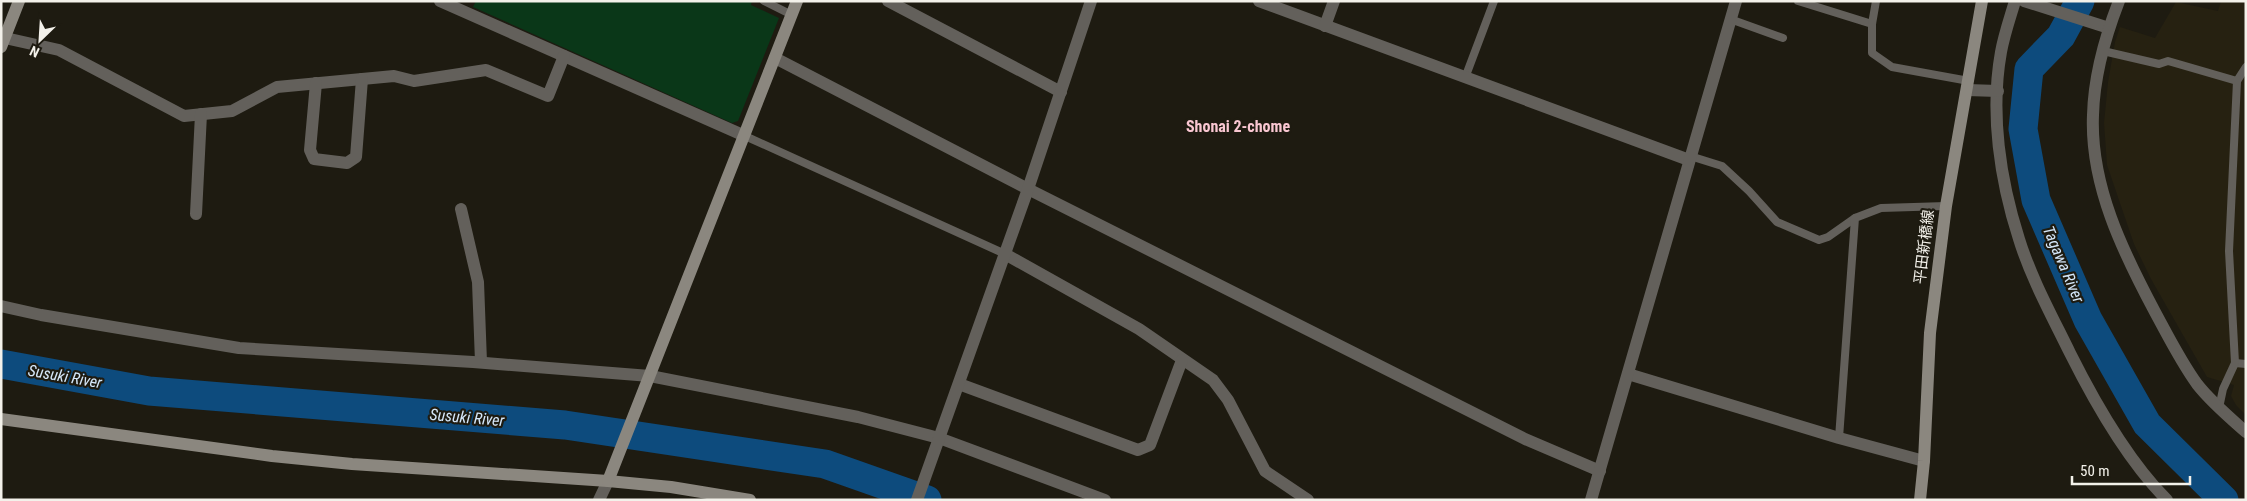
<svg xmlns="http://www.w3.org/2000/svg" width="2247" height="501" viewBox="0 0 2247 501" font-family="'Roboto Condensed','Noto Sans JP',sans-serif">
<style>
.built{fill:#262111}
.green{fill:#0a3718}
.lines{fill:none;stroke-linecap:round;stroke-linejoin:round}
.river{stroke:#0d4b7d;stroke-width:29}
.lane{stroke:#63605b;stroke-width:8}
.street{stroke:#63605b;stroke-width:12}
.secondary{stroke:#8b877f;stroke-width:12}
.labels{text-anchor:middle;stroke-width:4.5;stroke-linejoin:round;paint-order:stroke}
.street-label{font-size:15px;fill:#f3f1ea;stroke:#1e1b11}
.neighbourhood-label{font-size:16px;font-weight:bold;fill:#fac7d2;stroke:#1e1b11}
.water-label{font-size:16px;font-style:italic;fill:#d5e7f9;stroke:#1e1b11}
</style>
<rect width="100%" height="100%" fill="#1e1b11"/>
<path class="built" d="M2221,1h25v414l-10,-10 -5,-9 3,-11 -27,-8 -56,-98 -17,-35 -27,-79 -3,-42 4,-41 7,-40 5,-15 35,11 21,-36 42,9z"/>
<path class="green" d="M476,1h276l-1,4 28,13 -41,103 -6,2 -259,-116z"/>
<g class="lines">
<g class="river">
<path d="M2080,1l-19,35 -32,33 -6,60 13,71 52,120 59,104 77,76"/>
<path d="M1,364l148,27 416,34 260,39 102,36"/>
</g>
<g class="lane">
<path d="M764,1l28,14"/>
<path d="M1798,1l74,23"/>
<path d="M1876,1l-4,23v29l20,14 77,14"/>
<path d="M1730,19l53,19"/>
<path d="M2103,51l56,13 9,-3 69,20"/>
<path d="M1465,78l29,-77"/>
<path d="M745,136l260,118"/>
<path d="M1690,156l32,10 27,25 28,31 42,18 9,-3 27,-19"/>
<path d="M2235,363l11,1"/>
<path d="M2219,408l4,-19 12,-26 -6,-112 8,-170 9,-14"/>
<path d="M1839,438l16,-220 26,-10 65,-2"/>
</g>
<g class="street">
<path d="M440,1l305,135"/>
<path d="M888,1l173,91"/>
<path d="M1259,1l430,159"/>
<path d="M2015,1c-5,17 -11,34 -14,51 -11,61 -1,128 18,187 12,39 33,77 51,114 25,50 57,107 97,147"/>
<path d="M2024,1l85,27"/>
<path d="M2119,1c-14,36 -25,75 -26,114 -3,70 30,137 62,197 13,24 26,50 42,72 14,18 32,33 49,48"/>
<path d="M1325,26l9,-25"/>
<path d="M1,37l58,13 125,66 48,-5 45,-24 117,-11 20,5 72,-11 62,26 16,-40"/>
<path d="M775,58l253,131 497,250 75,32"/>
<path d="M316,83l-6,67 4,9 33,4 9,-6 6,-78"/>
<path d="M1967,90l31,1"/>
<path d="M461,209l17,73 3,80"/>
<path d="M196,214l5,-100"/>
<path d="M1005,254l134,75 74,51 15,20 37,71 43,29"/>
<path d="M1,306l40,9 198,33 234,14 177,14 208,41 81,21 166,62"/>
<path d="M1628,374l211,64 85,23"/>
<path d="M959,384l179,66 12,-5 32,-85"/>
<path d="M599,500l9,-19"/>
<path d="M917,500l111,-311 63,-188"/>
<path d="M1591,500l145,-499"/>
</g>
<g class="secondary">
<path d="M1,47l18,-46"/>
<path d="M1,419l271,37 80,8 256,17 63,6 79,13"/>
<path d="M608,481l189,-480"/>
<path d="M1920,500l4,-39 6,-128 16,-127 36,-205"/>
</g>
</g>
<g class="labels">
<g class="street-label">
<text transform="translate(1924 247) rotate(-83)" y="5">平田新橋線</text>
</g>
<g class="neighbourhood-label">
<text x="1238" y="132">Shonai 2-chome</text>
</g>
<g class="water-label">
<text transform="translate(2064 264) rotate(67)" y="6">Tagawa River</text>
<text transform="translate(65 376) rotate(10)" y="6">Susuki River</text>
<text transform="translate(467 417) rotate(5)" y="6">Susuki River</text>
</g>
</g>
<rect width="2247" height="501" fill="none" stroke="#f3f1ea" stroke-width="5"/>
<g transform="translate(40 40) rotate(205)" stroke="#1e1b11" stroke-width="4" paint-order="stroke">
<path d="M0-4L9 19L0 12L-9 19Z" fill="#f3f1ea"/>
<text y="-8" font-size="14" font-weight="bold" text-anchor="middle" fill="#f3f1ea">N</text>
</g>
<path d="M2072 476v8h118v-8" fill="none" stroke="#f3f1ea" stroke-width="2.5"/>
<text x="2080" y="476" font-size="15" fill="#f3f1ea" stroke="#1e1b11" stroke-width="4" paint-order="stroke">50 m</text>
</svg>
